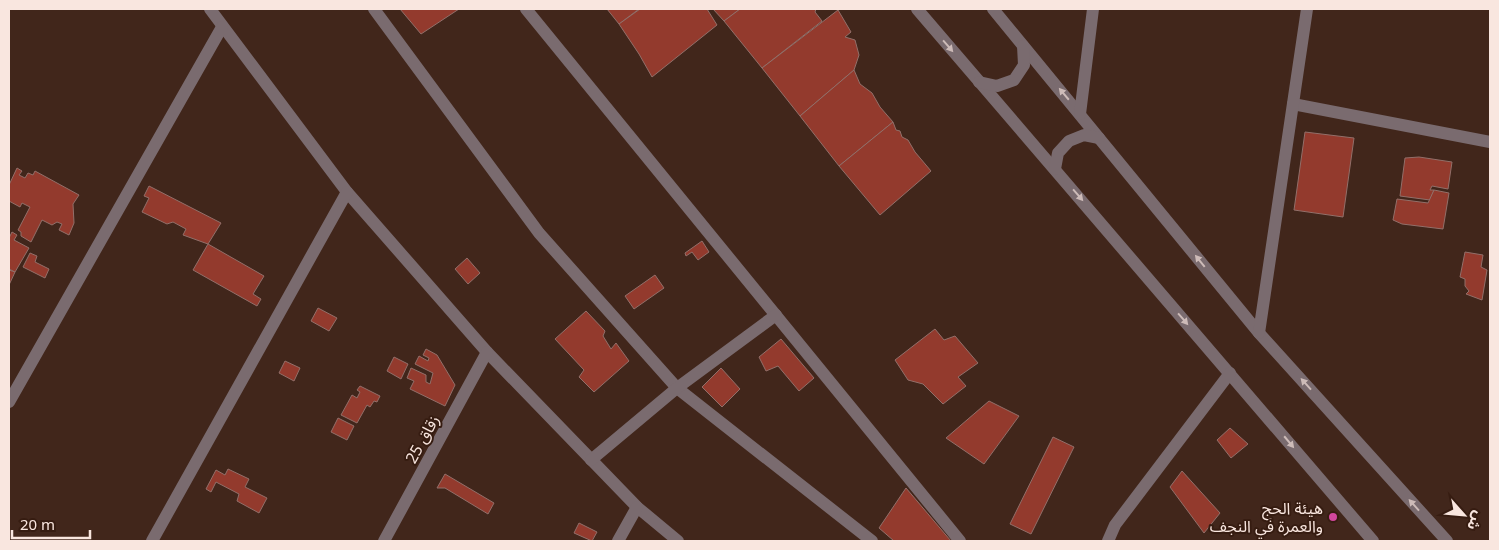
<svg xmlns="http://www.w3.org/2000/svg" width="1499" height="550" viewBox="0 0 1499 550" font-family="'Noto Sans','Noto Sans Arabic',sans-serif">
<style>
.building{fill:#933a2d;stroke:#926f69}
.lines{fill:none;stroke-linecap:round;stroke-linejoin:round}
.minor{stroke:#7a6b6f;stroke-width:12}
.oneway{fill:#cdbbb8}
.hotel-dot{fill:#d1479c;stroke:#361c11;stroke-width:2}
.labels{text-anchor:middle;stroke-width:4;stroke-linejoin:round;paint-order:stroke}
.street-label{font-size:16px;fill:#f9e6df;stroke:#361c11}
.poi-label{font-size:16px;fill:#f9e6df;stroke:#361c11;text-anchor:end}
</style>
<rect width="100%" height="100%" fill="#41261b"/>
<g class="building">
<path d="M400,9h59l-38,25z"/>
<path d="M607,9h32l-20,15z"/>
<path d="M640,9h67l10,16 -65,52 -13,-23 -20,-30z"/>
<path d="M713,9h27l-16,12z"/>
<path d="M740,9h76l-1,3 7,9 -60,47 -38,-47z"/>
<path d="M838,10l13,22 -6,5 10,3 4,15 -5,15 -54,46 -38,-48z"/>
<path d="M854,70l6,14 12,9 8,14 13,15 -54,44 -39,-50z"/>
<path d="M893,122l3,8 4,1 2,6 6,3 7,12 16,19 -51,44 -41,-49z"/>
<path d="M1305,132l49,6 -11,79 -49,-7z"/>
<path d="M1419,157l33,5 -4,27 -16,-3 -2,4h4l-4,10 -30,-4 5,-38z"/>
<path d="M17,168l5,3 -3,4 6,3 3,-5 5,2 2,-4 44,24 -6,9 1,19 -5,12 -10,-5 3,-6 -5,-2 -5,3 -10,-5 -11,22 -10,-6v-4l-3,-2 12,-23 -8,-4 -2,4 -11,-6v-16z"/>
<path d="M149,186l72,37 -13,21 -25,-9 3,-6 -13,-7 -6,2 -25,-12 7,-14 -5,-2z"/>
<path d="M1434,190l15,3 -6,36 -41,-5 -9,-4 4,-21 31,4z"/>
<path d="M12,232l5,3 -3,5 15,8 -14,24 -6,-3v-31z"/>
<path d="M702,241l7,11 -11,8 -6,-8 -6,4 -1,-3z"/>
<path d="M208,244l56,32 -11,18 8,5 -4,7 -64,-36z"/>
<path d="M1465,252l18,3 -2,12 6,3 -5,30 -16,-6 3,-3 -4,-5v-7l-5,-2z"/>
<path d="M30,253l7,3 -2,6 14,7 -4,9 -22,-11z"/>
<path d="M467,258l13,15 -12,11 -13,-15z"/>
<path d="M9,270l6,2 -6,13z"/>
<path d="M655,275l9,13 -30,21 -9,-13z"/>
<path d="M318,308l19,10 -8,13 -18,-10z"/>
<path d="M586,311l19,20 -2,5 8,13 5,-6 13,18 -35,31 -15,-15 5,-7 -29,-31z"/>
<path d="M935,329l9,11 11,-4 23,27 -20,14 8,9 -23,18 -20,-20 -15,-4 -13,-20z"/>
<path d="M781,339l33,39 -15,13 -21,-25 -12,5 -7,-14z"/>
<path d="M426,349l11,6 18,30 -10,21 -35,-17 4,-8 -7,-3 4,-10 15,7v7l4,2 3,-11 -18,-9 4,-8 9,5 1,-3 -6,-3z"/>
<path d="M394,357l14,7 -7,15 -14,-8z"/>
<path d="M285,361l15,7 -6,13 -15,-8z"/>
<path d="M721,368l19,21 -18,18 -20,-20z"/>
<path d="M360,386l20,10 -3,6 -3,-1 -4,6 -3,-2 -10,18 -16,-8 11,-20 5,3 3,-6 -3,-2z"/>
<path d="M989,401l30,15 -35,48 -38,-26z"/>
<path d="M338,418l16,8 -7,14 -16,-8z"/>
<path d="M1230,428l18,16 -17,14 -14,-18z"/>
<path d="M1053,437l21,10 -43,87 -21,-10z"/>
<path d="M228,469l21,10 -4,8 22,11 -8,15 -22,-12 2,-7 -23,-12 -5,10 -5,-3 10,-19 9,5z"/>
<path d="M1182,471l38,42 -16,20 -34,-46z"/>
<path d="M445,474l49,29 -6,11 -43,-26h-8z"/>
<path d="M906,488l45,53h-57l-15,-13z"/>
<path d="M579,523l18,9 -5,9 -18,-8z"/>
</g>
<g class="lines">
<g class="minor">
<path d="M210,9l137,183 140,160 150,155 41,34"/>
<path d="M374,9l165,224 138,155 195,153"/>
<path d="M526,9l434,532"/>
<path d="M917,9l456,532"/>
<path d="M993,9l266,324 188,208"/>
<path d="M979,82l18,4 17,-6 10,-15 -1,-19"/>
<path d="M1293,104l197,38"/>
<path d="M1080,114l13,-105"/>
<path d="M1055,169l3,-16 11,-12 15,-6 15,3"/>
<path d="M1259,333l48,-324"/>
<path d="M9,402l213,-375"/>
<path d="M591,460l86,-72 99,-73"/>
<path d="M152,541l195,-349"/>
<path d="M384,541l103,-189"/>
<path d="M618,541l19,-34"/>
<path d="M1108,541l7,-16 115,-152"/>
</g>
</g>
<defs><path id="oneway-solid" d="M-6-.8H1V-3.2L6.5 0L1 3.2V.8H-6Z" transform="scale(1.25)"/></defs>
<g class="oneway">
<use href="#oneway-solid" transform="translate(948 46) rotate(49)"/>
<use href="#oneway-solid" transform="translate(1064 94) rotate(-130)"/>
<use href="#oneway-solid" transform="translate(1078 195) rotate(49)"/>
<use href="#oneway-solid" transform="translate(1200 261) rotate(-129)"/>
<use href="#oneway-solid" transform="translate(1183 319) rotate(49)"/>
<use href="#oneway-solid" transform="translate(1306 384) rotate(-132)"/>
<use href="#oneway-solid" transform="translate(1289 442) rotate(50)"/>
<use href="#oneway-solid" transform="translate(1414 505) rotate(-132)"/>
</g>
<circle class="hotel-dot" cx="1333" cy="517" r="5"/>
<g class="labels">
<g class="street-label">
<text transform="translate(422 439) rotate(-61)" y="6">زقاق 25</text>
</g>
<g class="poi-label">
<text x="1323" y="514">هيئة الحج<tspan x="1323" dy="18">والعمرة في النجف</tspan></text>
</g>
</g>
<rect width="1499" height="550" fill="none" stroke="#f9e6df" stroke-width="20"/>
<g transform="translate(1464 515) rotate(117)" stroke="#361c11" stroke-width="4" paint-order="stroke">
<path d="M0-4L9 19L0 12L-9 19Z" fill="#f9e6df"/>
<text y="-8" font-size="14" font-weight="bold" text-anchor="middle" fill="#f9e6df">ش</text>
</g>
<path d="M12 530v8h78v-8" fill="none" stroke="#f9e6df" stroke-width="2.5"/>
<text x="20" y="530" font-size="15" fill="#f9e6df" stroke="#361c11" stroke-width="4" paint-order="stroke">20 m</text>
</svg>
